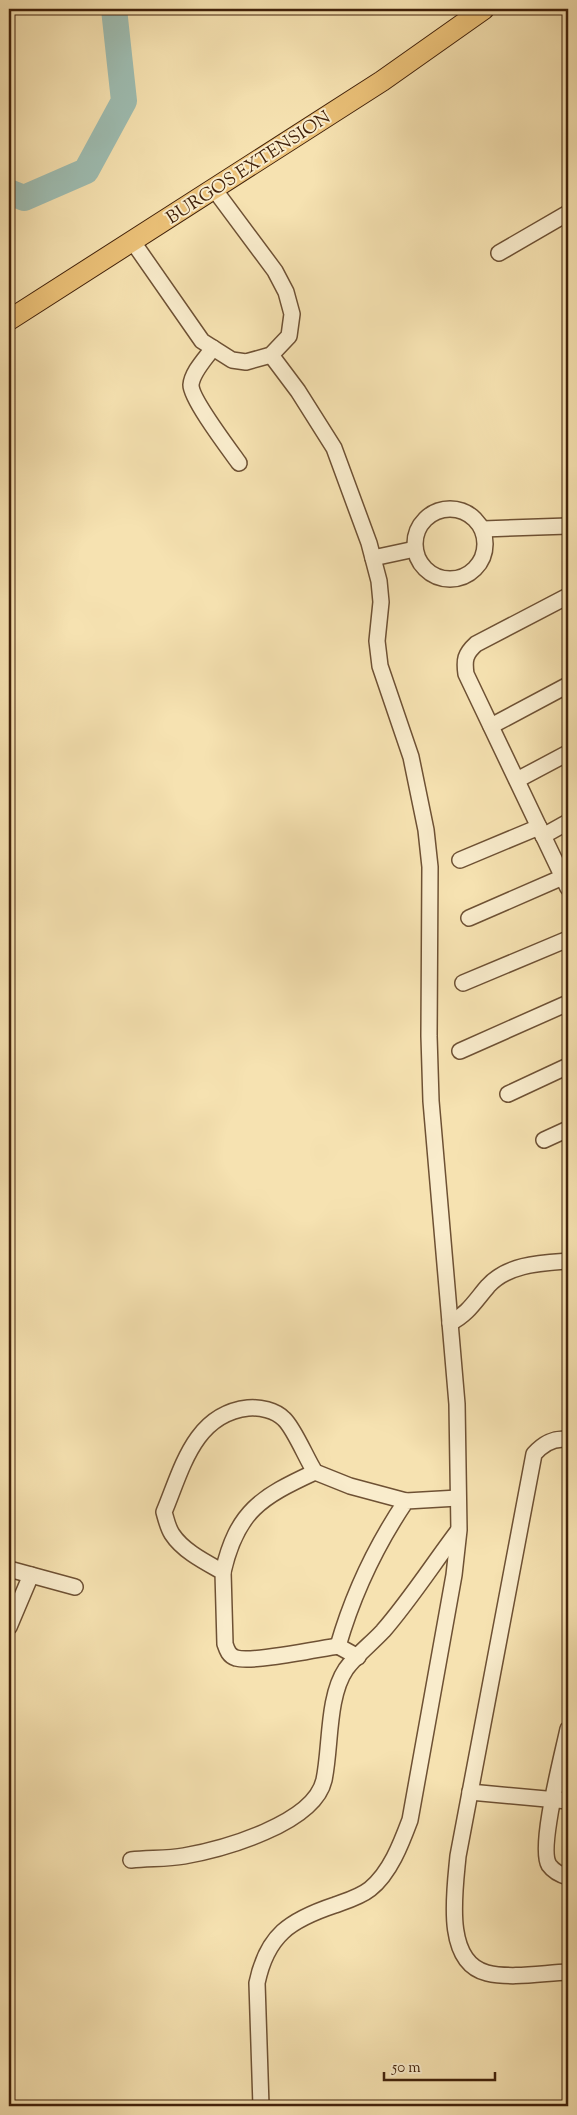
<svg xmlns="http://www.w3.org/2000/svg" width="577" height="2115" viewBox="0 0 577 2115" font-family="'Sorts Mill Goudy',serif">
<style>
.lines{fill:none;stroke-linecap:round;stroke-linejoin:round}
.river{stroke:#9ebdb2;stroke-width:26}
.minor-casing{stroke:#6e5134;stroke-width:18}
.major-casing{stroke:#41210a;stroke-width:22}
.minor{stroke:#f9eccc;stroke-width:15}
.major{stroke:#ebc178;stroke-width:20}
.labels{text-anchor:middle;stroke-width:4;stroke-linejoin:round;paint-order:stroke}
.street-label{font-size:18px;fill:#41210a;stroke:#f9eccc}
</style>
<rect width="100%" height="100%" fill="#f6e2b1"/>
<filter id="stains"><feTurbulence type="fractalNoise" baseFrequency=".004" numOctaves="4"/><feColorMatrix values="0 0 0 0 .2 0 0 0 0 .09 0 0 0 0 .02 0 0 0 .5 -.17"/></filter>
<radialGradient id="worn" r=".72"><stop offset=".6" stop-color="#630" stop-opacity="0"/><stop offset="1" stop-color="#630" stop-opacity=".3"/></radialGradient>
<g class="lines">
<path class="river" d="M9,192l15,6 62,-27 38,-70 -10,-92"/>
<defs>
<g id="minor">
<path d="M133,242l69,99 30,19 14,2 25,-7 18,-19 3,-22 -6,-22 -11,-21 -61,-82"/>
<path d="M499,253l69,-40"/>
<path d="M213,348c-7,10 -21,24 -22,37 0,14 38,64 48,78"/>
<circle cx="450" cy="544" r="35"/>
<path d="M483,529l85,-3"/>
<path d="M373,558l42,-9"/>
<path d="M568,596l-92,48c-11,10 -12,16 -10,30l102,214"/>
<path d="M491,726l77,-41"/>
<path d="M517,780l51,-27"/>
<path d="M543,836l25,-14"/>
<path d="M460,860l79,-33"/>
<path d="M469,918l94,-41"/>
<path d="M463,983l105,-44"/>
<path d="M460,1051l108,-48"/>
<path d="M508,1094l60,-28"/>
<path d="M544,1140l24,-11"/>
<path d="M450,1323c18,-9 25,-22 38,-37 20,-22 53,-23 80,-25"/>
<path d="M568,1440c-13,-3 -25,4 -34,14l-76,402c-3,34 -15,106 29,117 25,6 56,0 81,-1"/>
<path d="M9,1569l66,18"/>
<path d="M223,1572c14,-61 38,-75 92,-100"/>
<path d="M9,1627l22,-52"/>
<path d="M338,1646c-20,3 -86,17 -102,12 -7,-2 -9,-8 -11,-14l-2,-72c-18,-10 -40,-21 -51,-38 -4,-6 -6,-15 -8,-22 18,-43 30,-98 84,-104 12,-1 27,2 36,11 10,9 23,41 31,53l35,14 56,15"/>
<path d="M358,1657l-20,-11c15,-52 37,-99 68,-145l52,-3"/>
<path d="M568,1729c-5,24 -30,119 -19,136 5,7 12,10 19,12"/>
<path d="M470,1792l98,9"/>
<path d="M131,1860c17,-2 36,-1 53,-4 39,-7 130,-32 140,-76 7,-33 3,-83 22,-111 10,-14 25,-25 37,-38 27,-31 50,-67 75,-100"/>
<path d="M261,2106l-4,-123c10,-48 33,-63 78,-78 11,-4 25,-8 35,-16 20,-16 31,-45 40,-69l44,-245 5,-45 -2,-126 -26,-303 -2,-65 1,-169 -4,-37 -15,-73 -31,-91 -3,-25 4,-39 -2,-21 -10,-38 -35,-95 -36,-57 -27,-36"/>
</g>
<path id="major" d="M9,320l373,-239 102,-72"/>
</defs>
<use href="#minor" class="minor-casing"/>
<use href="#major" class="major-casing"/>
<use href="#minor" class="minor"/>
<use href="#major" class="major"/>
</g>
<g class="labels">
<g class="street-label">
<text transform="translate(248 167) rotate(-33)" y="6">BURGOS EXTENSION</text>
</g>
</g>
<rect width="577" height="2115" fill="none" stroke="#f6e2b1" stroke-width="30"/>
<rect x="10" y="10" width="557" height="2095" fill="none" stroke="#41210a" stroke-width="2.5"/>
<rect x="15" y="15" width="547" height="2085" fill="none" stroke="#41210a"/>
<path d="M384 2072v8h111v-8" fill="none" stroke="#41210a" stroke-width="2.5"/>
<text x="392" y="2072" font-size="15" fill="#41210a" stroke="#f9eccc" stroke-width="4" paint-order="stroke">50 m</text>
<rect width="100%" height="100%" filter="url(#stains)"/>
<rect width="100%" height="100%" fill="url(#worn)"/>
</svg>
